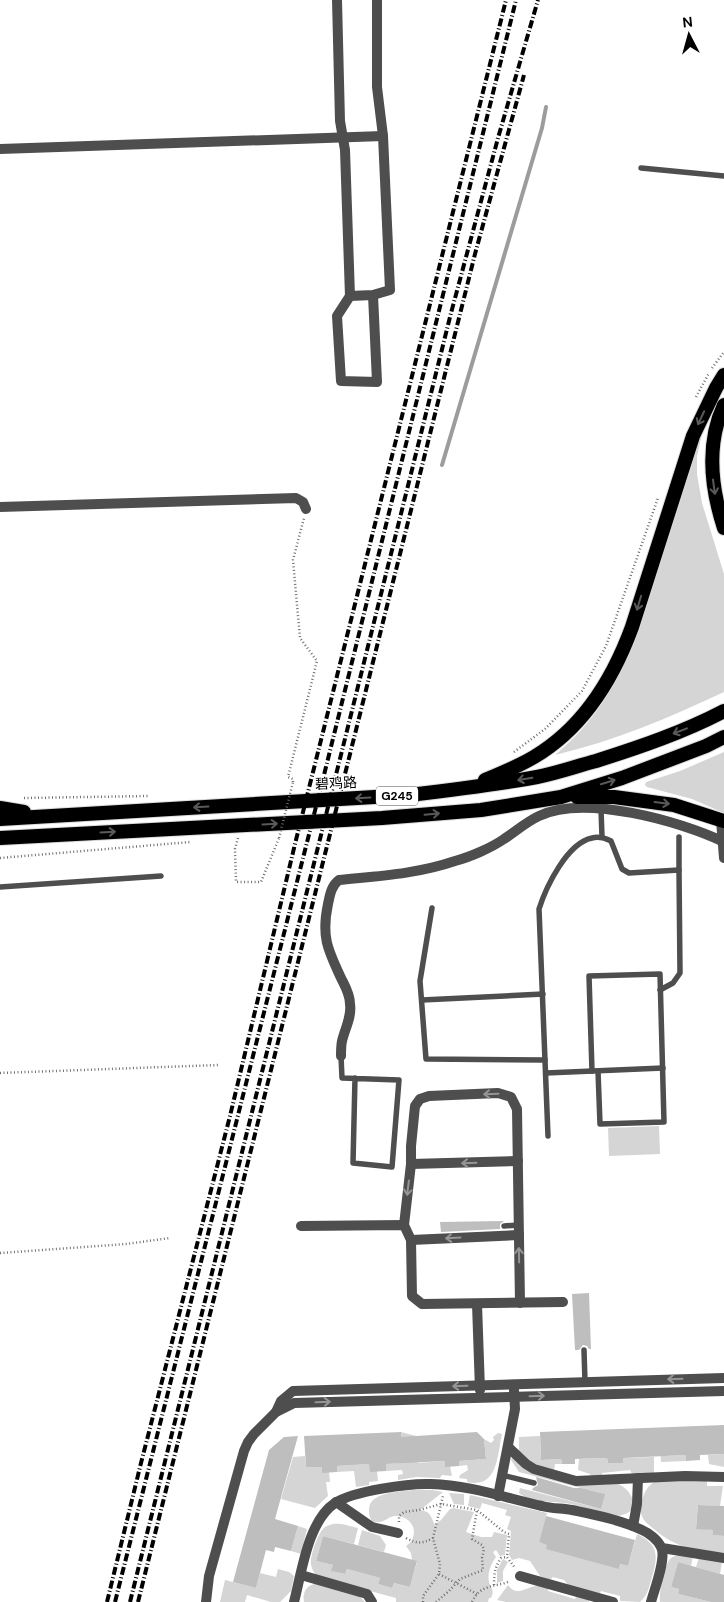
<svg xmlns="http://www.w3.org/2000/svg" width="724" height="1602" viewBox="0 0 724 1602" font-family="'DM Sans','Noto Sans SC',sans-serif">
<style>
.green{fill:#d5d5d5}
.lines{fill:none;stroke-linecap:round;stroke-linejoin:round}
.stream{stroke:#9c9c9c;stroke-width:4}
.building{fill:#bebebe}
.trunk-casing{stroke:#dbdbdb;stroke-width:16}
.path{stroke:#707070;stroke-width:2.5;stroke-dasharray:1 2.5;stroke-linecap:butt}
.service{stroke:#4e4e4e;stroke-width:5.5}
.minor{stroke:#4e4e4e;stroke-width:10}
.trunk{stroke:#000;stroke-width:14}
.rail{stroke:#000;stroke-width:4;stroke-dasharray:8 2.5 1 2.5;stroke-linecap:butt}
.path-bridge{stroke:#707070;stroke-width:2.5;stroke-dasharray:1 2.5;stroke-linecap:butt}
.oneway{stroke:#595959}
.oneway2{stroke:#959595}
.labels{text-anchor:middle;stroke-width:4;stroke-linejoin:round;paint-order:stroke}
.shield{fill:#fff;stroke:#4c4c4c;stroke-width:1}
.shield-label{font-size:12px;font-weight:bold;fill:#000}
.street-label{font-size:14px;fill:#000;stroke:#fff}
</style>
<rect width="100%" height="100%" fill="#fff"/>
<g class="green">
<path d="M705,421l-8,35v18l5,29 22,71v118c-55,26 -110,49 -169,63 40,-34 58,-64 78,-112z"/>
<path d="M724,752v61l-32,-14 -45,-12 -2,-2 1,-3 34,-11z"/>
<path d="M659,1126l1,28 -51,2 -1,-28z"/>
<path d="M401,1432l15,4 2,27 27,-2 5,5 2,10 -10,-1 -2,3 -24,-1 -18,3v-5l5,-1 -1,-4 -16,1v-7l16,-1z"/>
<path d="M498,1433l4,1c-5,22 -4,55 -35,48v-3l-8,-1 1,-3 8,-5 -1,-5 -8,1v-5l27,-2 -2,-20 7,4 3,-3 -1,-3z"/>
<path d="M540,1436l1,24 20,-1 1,5h-7l-1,7 -20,-6 -15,-14v-14z"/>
<path d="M660,1450h7v6l19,-1v6l-25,1z"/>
<path d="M724,1454v13l-15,-3 -1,-9z"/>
<path d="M305,1456l1,11h16l7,5 1,10h-4l2,14 -13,12 -34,-9 12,-42z"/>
<path d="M654,1457v16l-22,1 -2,-4 -28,3v3l-11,1 -1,-3 -12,-4 1,-11 28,-1 1,5h14l1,-5z"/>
<path d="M512,1458h2l12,10 92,16c15,6 23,27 4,31 -8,3 -18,-2 -27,-4 -10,-3 -20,-7 -30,-8 -15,-2 -34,0 -46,-10l1,-5 81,21 3,-15 -85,-22 -8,-12z"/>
<path d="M369,1464l8,7 1,10 -9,1v3l-13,2 -2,-16 -17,1v-6z"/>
<path d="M658,1480h49v6h16l-3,20 -22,-1 -2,23 17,2v5l11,1v20c-26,-5 -48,-8 -69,-26 -11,-9 -17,-13 -13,-29 2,-10 7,-17 16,-21z"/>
<path d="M414,1490h18l11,2 -23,18c11,2 10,5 15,15l6,-5 9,-11 4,-1 20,4 -8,20 15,5h11l2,-5 13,3 -2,20 -5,1 -4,-6 -3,2 3,5c-5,7 -9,16 -7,25 2,7 6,8 2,16h-2l-1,4h-92v-4l-78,-21c-4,-4 -8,-10 -7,-17 1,-9 8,-31 16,-34 11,-5 21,0 31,2l-4,16 -31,-8 -7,25 17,4 -1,6 13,3 2,-5 33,9 -2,6 14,4 2,-5 16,4 7,-25 -5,-2 -1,-7 -5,-7c6,-4 7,-7 8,-14 0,-9 -9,-17 -19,-16 -9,1 -10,8 -22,6 -3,-3 -4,-6 -4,-11 -1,-20 31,-19 45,-21z"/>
<path d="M449,1493l15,1v11l-10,-1z"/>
<path d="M470,1495l77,18 -8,29 80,26 1,-4 8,2 9,-32c22,10 21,23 15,43 -3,10 -4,18 -12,25l-20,-1v-5l-19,-5 -2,4 -30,-9 -5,-6 -11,-3 -3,3 -10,-4 -10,-15 -11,-3 -7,2 -3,-5 2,-24 -4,-2 4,-12 -6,-2 2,-5 -25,-7 -2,6 -12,-3z"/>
<path d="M298,1526l9,3 -6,25 -10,-3z"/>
<path d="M362,1530l18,6 6,9 -2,7 -26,-7z"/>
<path d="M679,1555l14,1 -2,10 -13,-4 -7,25 8,2 -1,5 33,8h-51c-1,-9 4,-38 11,-44 3,-2 5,-2 8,-3z"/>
<path d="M699,1557l23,5 -2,12 -24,-7z"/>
<path d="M503,1559l5,3 -5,9v10l-6,2v-13z"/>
<path d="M278,1569l11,3 5,4 -3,15 -11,11h-9l-24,-7 -2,7h-25l5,-22 31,8 4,-15 16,4z"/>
<path d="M318,1583l41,13 6,6h-61c-2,-11 3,-17 14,-19z"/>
<path d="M508,1585c9,12 16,3 28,1 3,-1 9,1 13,1l-1,4 27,8 2,-4 12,4v3h-83l-9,-2z"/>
</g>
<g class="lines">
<path class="stream" d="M442,465l100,-337 4,-21"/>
</g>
<g class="building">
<path d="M504,1221l-4,3v5l-59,3 -1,-10z"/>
<path d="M589,1293l2,56h-2l-2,-3 -4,-1 -4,5h-4l-3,-56z"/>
<path d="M724,1425v29l-24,1v5l-14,1v-6l-63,3v5h-15l-1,-5 -32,1v5h-13l-1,-5 -20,1 -1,-28z"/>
<path d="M401,1432v5l76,-5 7,7 2,20 -27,2v5l-14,1v-6l-59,3v7l-16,1 -1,-8 -32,2v6l-15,1v-6h-16l-2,-31z"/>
<path d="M298,1436l-23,83 23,7 -7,25 -16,-4 -1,5 -8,-2 -10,38 -23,-6 36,-132 15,-13z"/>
<path d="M536,1477l38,11h7l24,6 -4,15 -69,-19 1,-2 5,-3z"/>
<path d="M698,1505l26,1v30l-11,-1v-5l-17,-1z"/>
<path d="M546,1516l89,24 -7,26 -8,-2 -1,5 -73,-20 1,-4 -8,-3z"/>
<path d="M323,1536l94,25 -7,26 -16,-4 -2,5 -14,-4 2,-6 -33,-9 -2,5 -14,-3 2,-6 -17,-4z"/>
<path d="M678,1562l46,13v27h-13l-33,-8 1,-5 -8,-2z"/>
</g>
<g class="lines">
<defs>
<g id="trunk">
<path d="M724,405c-18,39 -13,83 0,123"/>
<path d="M485,780c17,-7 34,-14 49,-23 49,-29 79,-78 98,-130l61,-191 23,-48 8,-13"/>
<path d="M577,797h37l60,8 50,16"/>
<path d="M0,808l24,4"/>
<path d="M0,819l409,-24c43,-5 86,-10 128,-18 20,-4 40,-11 59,-16 44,-14 88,-29 128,-50"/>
<path d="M0,838l382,-20 99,-8 80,-13 61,-19 84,-32 18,-9"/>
</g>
</defs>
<use href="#trunk" class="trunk-casing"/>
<g class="path">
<path d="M712,368l12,-16"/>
<path d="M696,397l13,-24"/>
<path d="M514,752l31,-23 37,-38 24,-45 52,-148"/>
<path d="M293,782v-3l-5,-2 29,-116 -17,-23 -7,-78 11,-42"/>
<path d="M24,798l124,-2"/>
<path d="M238,838l-3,11 1,33h25l18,-44"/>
<path d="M0,858l190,-16"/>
<path d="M0,1073l218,-8"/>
<path d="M0,1253l126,-9 44,-6"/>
<path d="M399,1522v-6l5,-4 15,-2 22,-6 36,6 27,22 5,2 -2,23 8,11"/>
<path d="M406,1538c11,6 16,6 27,0"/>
<path d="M439,1574l38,20"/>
<path d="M494,1585c0,-11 1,-18 7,-27l6,-1"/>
<path d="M423,1602v-6l16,-22 1,-10 -7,-26 10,-42"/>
<path d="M436,1602l13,-11 11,-12 23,-9 -1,-12 2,-9 -2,-4 -10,-6 5,-29"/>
<path d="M472,1602c9,-19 23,-14 38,-21"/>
</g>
<g class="service">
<path d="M641,168l83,8"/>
<path d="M601,809l1,28"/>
<path d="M679,870v-33"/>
<path d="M0,887l161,-11"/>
<path d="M432,908l-12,73 6,78 119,1"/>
<path d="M422,1000l121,-6"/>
<path d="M341,1056l1,22 57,2 -7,87 -39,-4 2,-85"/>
<path d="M592,1071l-3,-95 71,-2 4,148 -64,2 -2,-53"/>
<path d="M546,1073l117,-5"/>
<path d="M548,1136l-9,-227c7,-22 28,-66 53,-71 7,-2 13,0 19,3l11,28 7,4 50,-3 1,103 -7,10 -13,7"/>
<path d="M504,1226l15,-1"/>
<path d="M584,1350l1,32"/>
<path d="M502,1475l32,8"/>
</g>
<g class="minor">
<path d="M337,0l3,121 5,29 5,146"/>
<path d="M377,0v87l6,49"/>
<path d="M0,149l383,-13 7,154 -17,5 -23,1 -13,20 4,65 36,1 -4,-87"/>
<path d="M0,507l296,-9 7,4 3,7"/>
<path d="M721,820l3,38"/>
<path d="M341,1056c0,-5 0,-10 1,-15 3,-13 10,-24 8,-37 0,-10 -5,-18 -9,-26 -13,-28 -20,-41 -13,-74 2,-9 3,-18 11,-24 39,-4 78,-6 116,-19 15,-4 36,-13 49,-22 11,-7 22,-17 35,-23 45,-22 141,5 185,26"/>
<path d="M411,1164l107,-3"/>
<path d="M404,1225l7,-61v-18l4,-40 5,-7 9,-3 69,-3 13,4 6,12 3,194"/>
<path d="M301,1226l103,-1 7,15 1,56 10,8 141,-2"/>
<path d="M411,1240l108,-5"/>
<path d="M477,1304l3,86"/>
<path d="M276,1412l5,-11 12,-10 431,-13"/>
<path d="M508,1447l18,17 8,5 42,12 109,-5 39,1"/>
<path d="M498,1496l17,-87 -1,-19"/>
<path d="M336,1502l36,25 26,6"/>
<path d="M633,1526l4,-22 1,-26"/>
<path d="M662,1548l62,10"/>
<path d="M301,1575l66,19 5,8"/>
<path d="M520,1576l93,26"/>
<path d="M206,1602l3,-26 35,-125 4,-9 6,-8 22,-22 18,-9 430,-12"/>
<path d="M294,1602c8,-31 14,-81 41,-99 19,-12 74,-20 96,-19 38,1 75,14 111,22 10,3 21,2 30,4 23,5 49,10 70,20 7,3 16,10 19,17 6,11 -7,43 -10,55"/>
</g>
<use href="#trunk" class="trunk"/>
<g class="rail">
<path d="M107,1602l34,-139 89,-347 65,-272 211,-844"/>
<path d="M115,1602l209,-827 192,-775"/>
<path d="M130,1602l321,-1289 47,-175 40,-138"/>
<path d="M138,1602l337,-1348 49,-179"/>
</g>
<path class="path-bridge" d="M279,838l14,-56"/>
</g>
<defs><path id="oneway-shaft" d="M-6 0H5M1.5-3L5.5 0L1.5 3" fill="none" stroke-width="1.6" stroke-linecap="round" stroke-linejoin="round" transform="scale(1.25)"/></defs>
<g class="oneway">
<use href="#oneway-shaft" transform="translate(701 418) rotate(115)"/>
<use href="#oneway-shaft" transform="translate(714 487) rotate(82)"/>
<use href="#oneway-shaft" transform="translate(639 603) rotate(107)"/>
<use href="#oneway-shaft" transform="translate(680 731) rotate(159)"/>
<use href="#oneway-shaft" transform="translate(525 779) rotate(171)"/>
<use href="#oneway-shaft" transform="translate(608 782) rotate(-17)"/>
<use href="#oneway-shaft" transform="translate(363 798) rotate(177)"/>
<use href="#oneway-shaft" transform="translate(662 803) rotate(7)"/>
<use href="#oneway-shaft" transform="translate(201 807) rotate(177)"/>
<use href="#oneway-shaft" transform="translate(432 814) rotate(-5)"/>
<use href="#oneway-shaft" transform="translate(270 824) rotate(-3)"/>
<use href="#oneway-shaft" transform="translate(108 832) rotate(-3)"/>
</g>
<g class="oneway2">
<use href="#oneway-shaft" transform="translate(491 1094) rotate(178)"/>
<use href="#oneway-shaft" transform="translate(469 1163) rotate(178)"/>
<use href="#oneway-shaft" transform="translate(408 1188) rotate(97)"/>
<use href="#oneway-shaft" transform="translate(453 1238) rotate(177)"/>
<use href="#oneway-shaft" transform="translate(519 1255) rotate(-91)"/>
<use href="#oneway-shaft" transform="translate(675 1379) rotate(178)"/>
<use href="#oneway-shaft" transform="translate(460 1386) rotate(178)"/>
<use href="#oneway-shaft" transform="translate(537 1396) rotate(-2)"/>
<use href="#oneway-shaft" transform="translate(323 1402) rotate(-2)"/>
</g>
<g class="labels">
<rect class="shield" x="376" y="786.5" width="42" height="19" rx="4"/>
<g class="shield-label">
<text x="397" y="800">G245</text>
</g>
<g class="street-label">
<text transform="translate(336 783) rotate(-3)" y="5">碧鸡路</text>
</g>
</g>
<g transform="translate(689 35) rotate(354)" stroke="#ffffff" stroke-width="4" paint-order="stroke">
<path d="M0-4L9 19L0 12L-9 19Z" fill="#000000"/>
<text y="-8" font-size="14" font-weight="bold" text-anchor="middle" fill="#000000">N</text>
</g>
</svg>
